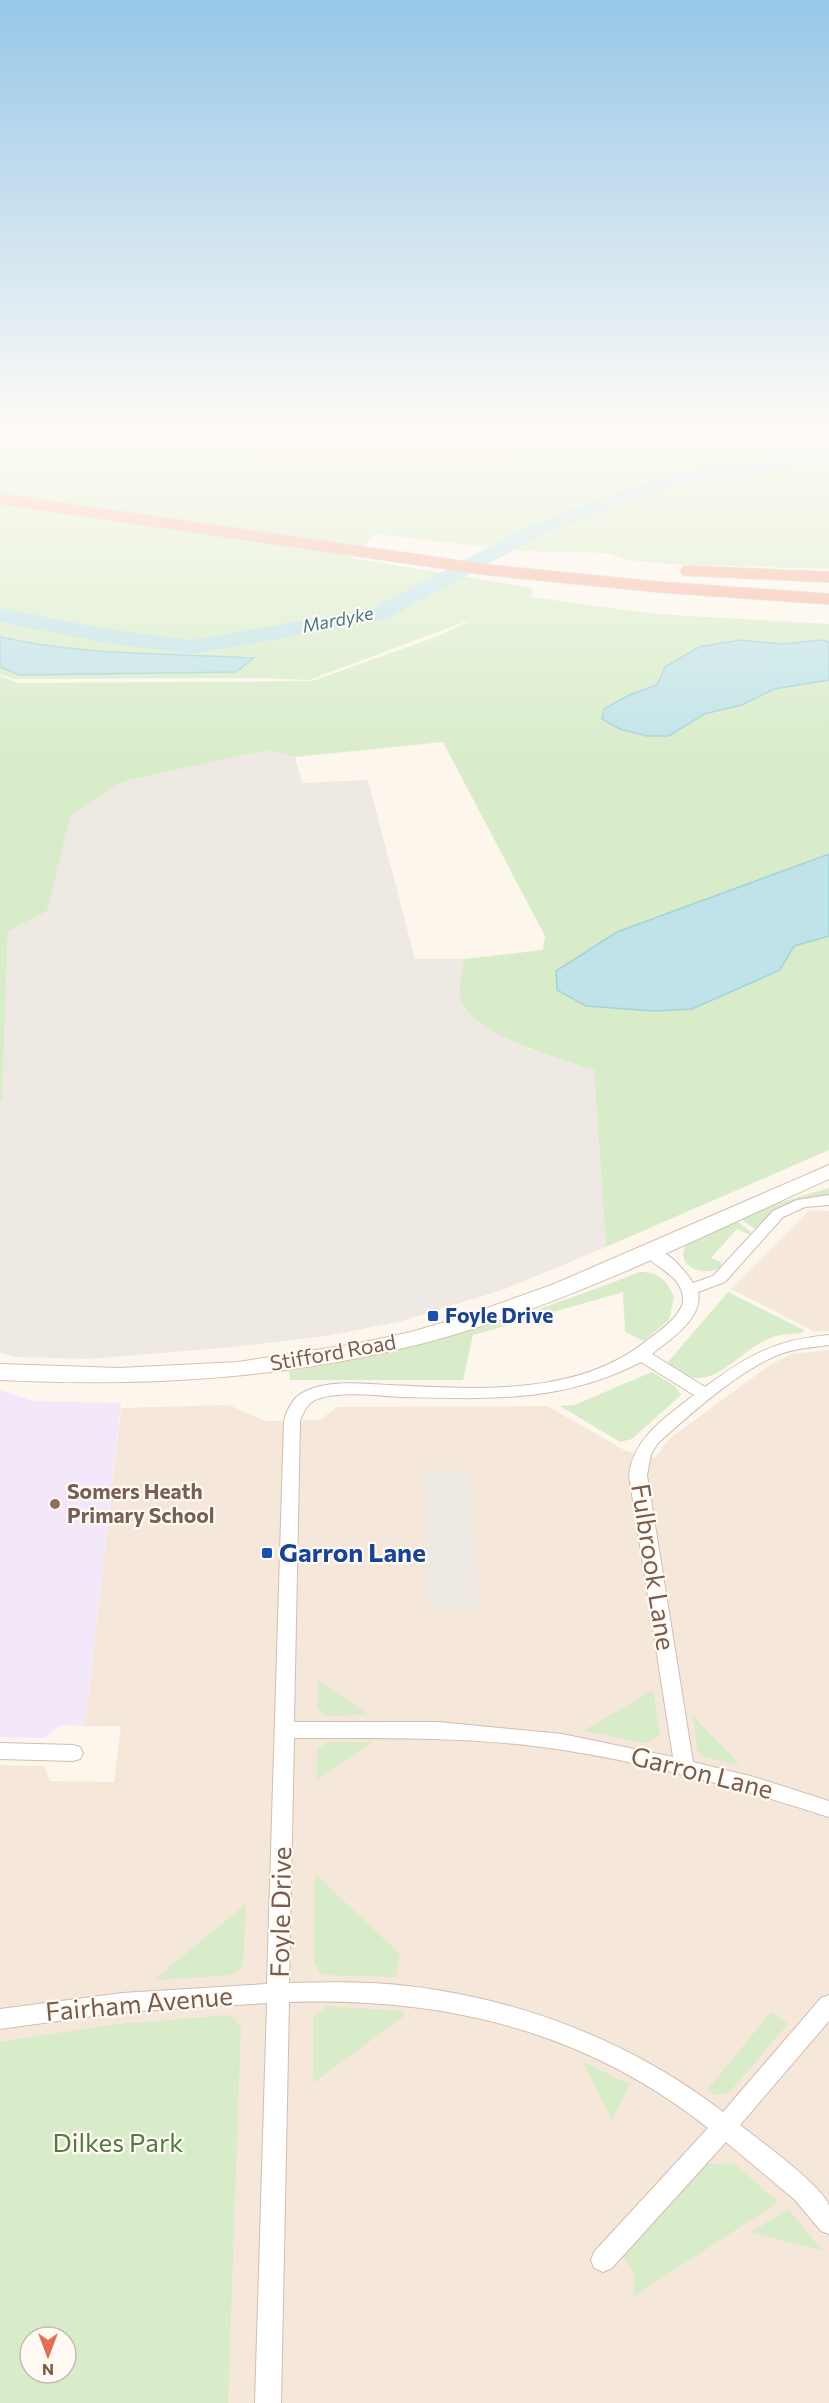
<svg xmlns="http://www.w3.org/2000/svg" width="829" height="2403" viewBox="0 0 829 2403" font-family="Commissioner,sans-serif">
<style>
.residential{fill:#f5e8da;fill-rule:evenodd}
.industrial{fill:#efe9e4}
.education{fill:#f3e8fa}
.green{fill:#d8ecc9;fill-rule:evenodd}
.water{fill:#bfe3e8;stroke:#a5d3da;stroke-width:1.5}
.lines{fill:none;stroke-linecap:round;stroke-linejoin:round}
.river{fill:#bfe3e8;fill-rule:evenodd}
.street-casing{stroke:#d1beb0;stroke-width:2}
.secondary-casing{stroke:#d6c0b0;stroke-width:2}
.highway-casing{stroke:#dad1cd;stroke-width:2}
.street{fill:#fff;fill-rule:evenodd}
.secondary{fill:#fff;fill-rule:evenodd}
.highway{fill:#f7b7a3;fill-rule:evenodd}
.transit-dot{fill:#1a4fb4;stroke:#fffaf3;stroke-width:2}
.education-dot{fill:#8d6e63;stroke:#fffaf3;stroke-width:2}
.labels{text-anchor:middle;stroke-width:4.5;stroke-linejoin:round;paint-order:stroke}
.far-water-label{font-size:18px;font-style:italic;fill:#437c86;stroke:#fffaf3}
.transit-label{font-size:21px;font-weight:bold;fill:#164399;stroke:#fffaf3;text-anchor:start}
.street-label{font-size:21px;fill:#7a5c4d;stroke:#fffaf3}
.education-label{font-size:21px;font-weight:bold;fill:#785e54;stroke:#fffaf3;text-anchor:start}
.near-transit-label{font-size:26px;font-weight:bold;fill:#164399;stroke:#fffaf3;text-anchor:start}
.near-street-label{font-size:26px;fill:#7a5c4d;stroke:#fffaf3}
.near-park-label{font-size:26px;fill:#537a41;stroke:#fffaf3}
</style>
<rect width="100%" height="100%" fill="#fdf6ec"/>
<g class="residential">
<path d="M810,1210l19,1v120l-14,1 -84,-43z"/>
<path d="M829,1350v1053h-829v-638l44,1 6,15 64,1 7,-56h-36l36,-318 108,-3 36,16 55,-1 17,-13 210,-1 79,45 29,7 14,-19 102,-75 21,-10zM30,2337h36v36h-36z"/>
</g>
<g class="industrial">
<path d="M268,750l27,7 7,26 66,-3 47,179h49l-4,39 69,51 65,21 12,177 -101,42 -103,32 -76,15 -92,11 -146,12 -70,-2 -18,-4v-252l2,-1 6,-170 39,-20 24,-95 53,-34z"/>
<path d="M424,1471h47l9,139 -52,1z"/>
</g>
<path class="education" d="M0,1390l33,11 88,2 -36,323 -24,-1 -17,13 -44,-1z"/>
<g class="green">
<path d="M0,430h829v139l-160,-5 -41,-4 -20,-7 -85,-2 -148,-17 -23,24 181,30 -2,9 124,17 174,10v18l-7,-2 -38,4 -44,-4 -75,27 -8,18 -28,10 40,41 35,-22 38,-9 32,-16 55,-9v174l-212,78 -31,74 68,5 38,-2 88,-39 14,-24 35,-10v214l-223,97 -12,-177c-37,-12 -117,-33 -133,-70 -4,-10 2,-30 3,-41l79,-9 2,-14 -102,-194 -148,15 -27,-7 -144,31 -53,34 -24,96 -39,20 -6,170h-2v-425l19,7 293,-2 124,-44 42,-20 -169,63 -51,-2 -243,1 -15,-5z"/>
<path d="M829,1188v9c-39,3 -47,3 -74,32l-14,-10 27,-13z"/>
<path d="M737,1221l15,12 -4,1 -11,-5 -26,29 10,4 1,5c-16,11 -49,0 -36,-22z"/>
<path d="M640,1272c19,0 27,8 34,25l-5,23 -25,21 -19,-9 -2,-40 -150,43 -10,45h-173l-1,-9c122,-17 237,-55 351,-99z"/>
<path d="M728,1292l76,38 -1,3c-11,1 -24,1 -33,5 -36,15 -64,66 -102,24z"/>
<path d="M652,1372l23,14 6,9 -49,44 -12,3 -60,-36 14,-1z"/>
<path d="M318,1680l51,35 -43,1 -9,-7z"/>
<path d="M653,1690l7,45 -15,8 -62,-12z"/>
<path d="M693,1716l47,49 -37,-8 -6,-6z"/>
<path d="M327,1742h45l-55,38v-30z"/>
<path d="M315,1874l85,80 -4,23 -74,-2 -8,-12z"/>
<path d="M246,1904l-3,62 -11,9 -73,5 -3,-2z"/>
<path d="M327,2006l75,5 3,4 -92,68v-66z"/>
<path d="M771,2012l17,12 -59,69 -15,2 -7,-5z"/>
<path d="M230,2015l11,11 -13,377h-228v-361l109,-17zM30,2337h36v36h-36z"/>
<path d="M583,2062l47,22 -18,37z"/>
<path d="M734,2163l44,39 -145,95 2,-23 -13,-18 83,-92z"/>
<path d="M788,2209l35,42 -72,-19z"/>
</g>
<g class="water">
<path d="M0,637c85,19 167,16 254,21l-18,14 -216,3 -20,-8z"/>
<path d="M740,640l44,4 38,-4 7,2v38l-55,9 -32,16 -38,9 -35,22h-22l-27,-7 -18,-10 2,-10 25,-14 28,-10 8,-18 34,-20z"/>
<path d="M829,854v82l-35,10 -14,24 -88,39 -38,2 -68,-5 -29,-16 -1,-19 61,-39z"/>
</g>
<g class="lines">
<path class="river" d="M829,446v12l-90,19 -39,3 -28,7 -127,46 -157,85 -40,9 -157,27 -91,-12 -100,-20v-14l100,20 91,12 157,-27 25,-5 158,-83 128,-47 41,-10 39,-3z"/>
<defs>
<g id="street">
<path d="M829,1195v10l-24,2 -22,10 -58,65 -27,10c6,26 -29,48 -46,62l53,33c44,-32 69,-47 124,-52v10c-15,2 -31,3 -46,8 -40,14 -93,61 -125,90l-7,11 -4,21 46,287 61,15 75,24v16c-87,-28 -175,-53 -266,-67 -89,-14 -179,-12 -269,-12l-5,245c40,-1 80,-2 119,3 112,13 225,56 315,126l98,-114 8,-3v26l-89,104c18,14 85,63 89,81 0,9 0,20 0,28l-8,-3 -26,-31 -69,-58 -114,126 -9,4 -9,-4 -3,-8 3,-8 114,-124c-124,-98 -264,-131 -419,-126l-8,401h-26l12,-400 -145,9 -122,17v-20l122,-16 145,-9 17,-563c3,-11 9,-24 20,-29 25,-13 59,-8 86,-7 84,4 185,12 255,-43 13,-10 32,-22 38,-39 2,-28 -28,-34 -42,-52l3,-3c18,-5 40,21 49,35l20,-7 60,-65 24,-11zM641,1362l53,33c-28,22 -60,42 -65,80l44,282 -111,-23 -124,-12h-144l6,-301c4,-11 9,-20 20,-23 27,-7 56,-2 83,-1 87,2 158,6 238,-35z"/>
<path d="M0,1743l73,2 7,2 3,6 -3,6 -7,2 -73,-2z"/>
</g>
<path id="secondary" d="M829,1165v14c-115,52 -229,109 -350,148 -156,50 -317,61 -479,53v-16l119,4 119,-6 117,-18 56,-12 51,-15 92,-33z"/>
<g id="highway">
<path d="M0,494l489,71 170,17 170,12v10l-170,-12 -170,-17 -489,-71z"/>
<path d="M689,566l140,6v10l-146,-7 -3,-4 3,-4z"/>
</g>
</defs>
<use href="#street" class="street-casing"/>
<use href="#secondary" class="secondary-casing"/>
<use href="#highway" class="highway-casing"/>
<use href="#street" class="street"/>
<use href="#secondary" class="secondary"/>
<use href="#highway" class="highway"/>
</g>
<linearGradient id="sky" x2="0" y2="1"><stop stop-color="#97c7e8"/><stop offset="0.56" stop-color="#fefbf6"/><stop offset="1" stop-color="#fefbf6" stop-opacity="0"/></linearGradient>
<rect width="829" height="767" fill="url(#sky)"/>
<g class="transit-dot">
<rect x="427" y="1310" width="12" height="12" rx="3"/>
<rect x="261" y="1547" width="12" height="12" rx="3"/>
</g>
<circle class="education-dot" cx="55" cy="1504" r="6"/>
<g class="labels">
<g class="far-water-label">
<text transform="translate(338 620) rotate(-11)" y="6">Mardyke</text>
</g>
<g class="transit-label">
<text x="445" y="1323">Foyle Drive</text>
</g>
<g class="street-label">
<text transform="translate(333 1353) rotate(-10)" y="7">Stifford Road</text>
</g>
<g class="education-label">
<text x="67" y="1499">Somers Heath<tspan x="67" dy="24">Primary School</tspan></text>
</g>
<g class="near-transit-label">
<text x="279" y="1562">Garron Lane</text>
</g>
<g class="near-street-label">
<text transform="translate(653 1567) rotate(81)" y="9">Fulbrook Lane</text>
<text transform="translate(702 1773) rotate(14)" y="9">Garron Lane</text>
<text transform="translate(281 1912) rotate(-89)" y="9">Foyle Drive</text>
<text transform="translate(139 2004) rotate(-5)" y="9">Fairham Avenue</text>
</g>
<g class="near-park-label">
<text x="118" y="2152">Dilkes Park</text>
</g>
</g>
<g transform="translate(48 2355) rotate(180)"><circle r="28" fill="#fffaf3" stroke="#cabbb1" stroke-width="1.5"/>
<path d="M0-4.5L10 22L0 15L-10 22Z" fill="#e76f51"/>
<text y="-9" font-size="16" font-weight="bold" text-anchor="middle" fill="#7a5c4d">N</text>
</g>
</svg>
